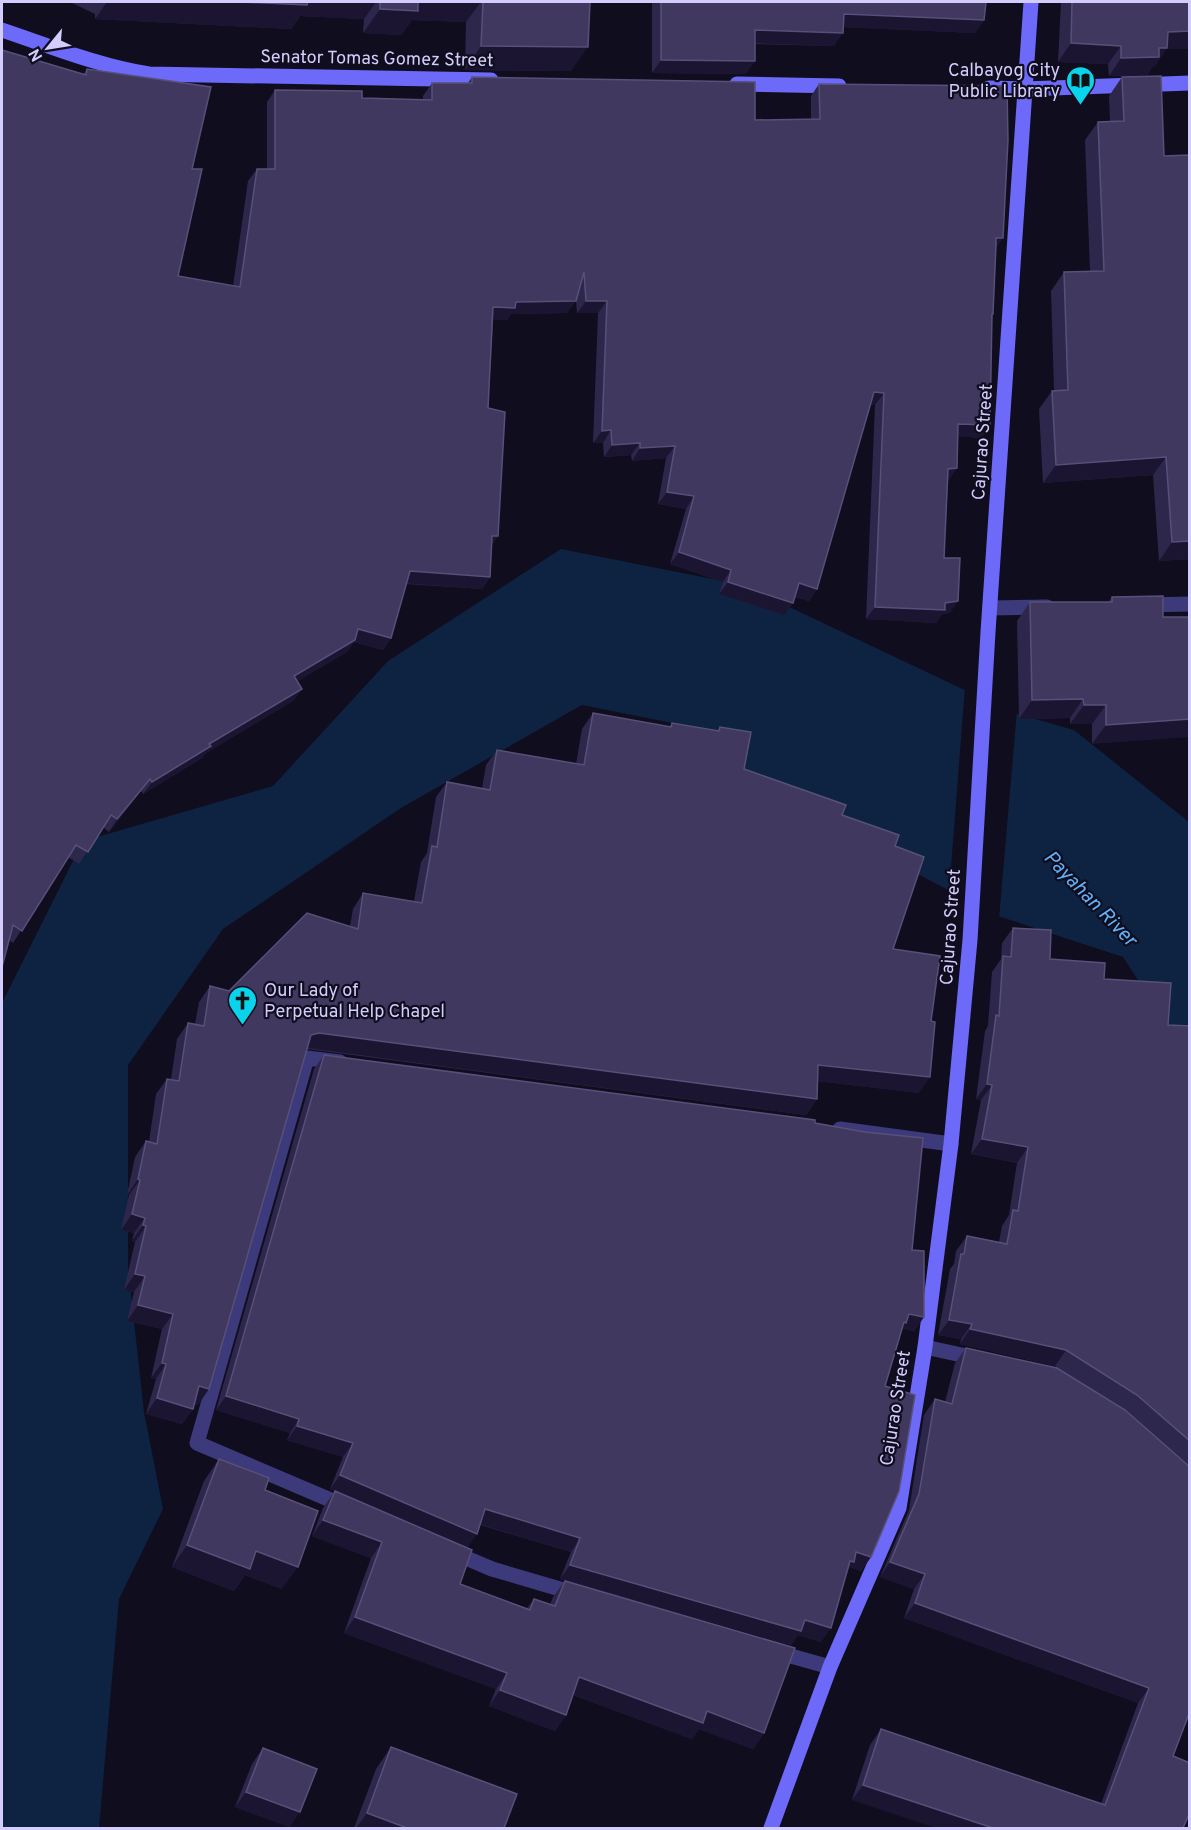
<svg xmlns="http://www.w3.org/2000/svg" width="1191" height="1830" viewBox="0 0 1191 1830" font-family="Overpass,sans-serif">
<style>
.water{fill:#0e2242}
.pier{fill:#100d1f}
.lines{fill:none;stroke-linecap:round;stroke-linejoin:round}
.lane{stroke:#3d3a7c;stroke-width:15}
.street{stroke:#3d3a7c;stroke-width:15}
.secondary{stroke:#6d69f9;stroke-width:15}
.wall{fill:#2e274c}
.shaded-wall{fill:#1b1532}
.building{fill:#40385f;stroke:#575078;stroke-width:1.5}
.labels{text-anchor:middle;stroke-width:4.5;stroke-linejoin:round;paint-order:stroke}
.street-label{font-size:18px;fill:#d3cdfd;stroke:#100d1f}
.poi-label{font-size:18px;fill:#d3cdfd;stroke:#100d1f;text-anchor:end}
.water-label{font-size:20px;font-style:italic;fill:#60b1f8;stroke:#100d1f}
</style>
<rect width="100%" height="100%" fill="#100d1f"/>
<path class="water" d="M561,549l182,36 268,127 63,18 115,92v237l-66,-102 -125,-41 -243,-127 -73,-64 -100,-20 -181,103 -178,121 -95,136v202l16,145 19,97 -44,90 -20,229h-97v-825l81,-162 190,-55 115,-125z"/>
<path class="pier" d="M965,687l52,23 -18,209 -50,-26z"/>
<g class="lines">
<path class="lane" d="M925,1347l55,12"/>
<g class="street">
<path d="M1143,605l47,-1"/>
<path d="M990,608l57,-1"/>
<path d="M340,1062l-33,-4 -110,385 150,64"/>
<path d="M840,1129l111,15"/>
<path d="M452,1552l40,17 85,25"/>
<path d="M773,1651l57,16"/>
</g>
<g class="secondary">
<path d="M2,30c48,16 96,36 147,44l342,6"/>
<path d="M737,84l102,2"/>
<path d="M989,88l36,1 165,-6"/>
<path d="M771,1828l59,-161 69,-159 26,-161 26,-203 19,-204 18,-308 43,-630"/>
</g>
</g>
<g class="wall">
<path d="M70,2h520l-19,69 -106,-1 1,-48 -54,-2 -11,15 -38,-2 1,-14 -64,-3 -9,13 -196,-10v-5z"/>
<path d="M652,2h334l-2,18 -9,13 -131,-6 -10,19 -79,-2 -9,30 -94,-1z"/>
<path d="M1061,2h129v47h-24l-11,17h-2l-6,9 -38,1 -1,-12 -50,-2z"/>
<path d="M87,69l105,100 -14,107 55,10 15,-105 9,-12h10v-67l8,-12 87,8 61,2v-4l9,-13h36l4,-6 283,43 56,-1v-23l8,-12 184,154 -8,11 -2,65 -1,3 -2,108 -9,13 -23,-2 -1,32 -9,13 -4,77 6,55 -8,1 -6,9 -70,-4 9,-214h-5l-53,184 -8,12 -14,-4 -2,6 -9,12 -65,-21 4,-12 -53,-18 16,-55 -28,-5 8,-46 -34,3 -1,-6 -27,2 -1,-14h-10l5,-130h-21l-1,-12 -9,12 -56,1 -4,6 -14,-1 -5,89 10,128 -6,9 -2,32 -8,12 -76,-5 -15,54 -8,12 -29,-8 -7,10 -50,29 5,8 -9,12 -87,52 -4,5 -59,36 -2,-3 -32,41 -6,-5 -24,37 -11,-7 -55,86 -4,-3 74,-866z"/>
<path d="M1122,77l42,79 26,-1v404l-31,2 -6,-86 -110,8 -4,-74 13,-18 2,-1 -3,-99 13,-19 26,-1 -5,-131 13,-18 12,-1 -1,-25z"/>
<path d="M1112,597l51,20h27l-98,127v-20h-22v-6l-51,1 -2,-98 13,-19h78z"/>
<path d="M593,713l76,14 3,-4 45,8 3,-4 24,42 98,46 53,31 -2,103 26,144 -102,-12v18l-11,16 -499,-66 -109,356 -4,-1 -1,5 -11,15 -36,-10 10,-35 -5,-1 11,-49 -35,-8 7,-29 -10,-2 11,-48 -3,-1 2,-8 -13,-3 8,-35h-2l8,-38 11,-16 3,1 7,-48 11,-15h4l6,-40 11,-16 7,1 4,-22 11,-16 19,5 121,-65 3,-17 10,-16 51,8 7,-39 6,-9 9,-56 11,-15 35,6 4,-23 11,-15 79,14 6,-35z"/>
<path d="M1013,928l37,31 54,20 64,46 22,1v440l-64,-55 -71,-45 -95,-22 1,-5 -23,-4 12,-66 4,-5 2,-13 11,-15 32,6 3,-16 7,-11 8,-52 -46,-9 10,-54 -5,-1 9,-68 3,-5 4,-54 9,-13 1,-16z"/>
<path d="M324,1055l491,68 97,127 12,67 -10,14 -12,-3 -17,58 -14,171 -10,14 -11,-4 -3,4 -26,71 -23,-7 -7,10 -231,-66 11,-27 -91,-27 -13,23 -137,-59 13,-32 -56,-17 3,-7 -74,-23 98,-341z"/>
<path d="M966,1348l91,20 133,444 -338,-12 18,-55 11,-16 220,75 37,-101 -234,-85 10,-29 -34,-12 29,-67 15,-95 11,-16 10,3 10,-39z"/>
<path d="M219,1459l46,31 17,99 -37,-14 -11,16 -62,-24 32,-86z"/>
<path d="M335,1491l125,93 67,24 7,-9 16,6 3,-8 12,-16 199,152 -11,16 -54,-20 -7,10 -119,-44 -7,20 -11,16 -66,-25 7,-17 -152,-56 27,-75 -59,-22 11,-28z"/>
<path d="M391,1747l113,81h-150l22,-59z"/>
<path d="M263,1748l27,79 -55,-20 17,-43z"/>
</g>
<g class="shaded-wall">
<path d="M107,2h269l-12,17 -64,-3 -9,13 -196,-10z"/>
<path d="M414,2h67l-15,20 -54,-2 -11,15 -38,-2 17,-24z"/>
<path d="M844,14l140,6 -9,13 -140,-6z"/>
<path d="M755,30l88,3 -9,13 -88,-3z"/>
<path d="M1190,31v18h-24l-11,17h-2l-6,9 -38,1 12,-18 47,-26z"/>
<path d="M1071,43l50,3 -13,18 -50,-2z"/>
<path d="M481,46l107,1 -17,24 -106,-1z"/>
<path d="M661,60l94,1 -9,13 -94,-1z"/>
<path d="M996,238h7l-9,13z"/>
<path d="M576,301l-9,12 -56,1 -4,6 -22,-1 8,-12 23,-5z"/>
<path d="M586,301h21l-9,12h-21z"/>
<path d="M874,392l10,1 -9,12 -9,-1z"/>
<path d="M958,424l32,1 -9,13 -31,-2z"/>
<path d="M611,430l-8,13h-10l9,-12z"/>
<path d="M640,443l-9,12 -27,2 8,-12z"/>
<path d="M675,446l-9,12 -34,3 8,-13z"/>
<path d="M1166,457l-13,18 -110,8 13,-18z"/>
<path d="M957,468l-9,13h-8l8,-12z"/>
<path d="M667,492l27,4 -8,13 -28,-5z"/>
<path d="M492,536h6l-9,13z"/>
<path d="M1190,541v18l-31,2 13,-19z"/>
<path d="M679,552l52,18 -8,12 -53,-18z"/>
<path d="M410,571l80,6 -8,12 -81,-6z"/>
<path d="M728,582l65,21 -9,12 -65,-21z"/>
<path d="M799,583l18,6 -8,12 -19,-6z"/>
<path d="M958,601l-8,12 -8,1 -6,9 -70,-4 9,-12 70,-4z"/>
<path d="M358,629l33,9 -8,12 -29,-8 -7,10 -62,37 9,-13z"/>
<path d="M302,689l-9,12 -87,52 -4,5 -59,36 9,-12 57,-38z"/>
<path d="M1083,699l-13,19 -51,1 13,-19z"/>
<path d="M1084,705h22l-14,19h-22z"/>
<path d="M1190,719v18l-98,7 14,-19z"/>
<path d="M150,779l-9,12 -32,41 8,-13z"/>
<path d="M319,1033l498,66 -11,16 -498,-67 -8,3 11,-16z"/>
<path d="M818,1065l112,12 -11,16 -112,-13z"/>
<path d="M987,1084l5,1 -11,15 -5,-1z"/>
<path d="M982,1139l46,8 -11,16 -46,-9z"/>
<path d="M138,1179l2,1 -11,15h-2z"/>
<path d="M132,1214l13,4 -11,15 -13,-3z"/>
<path d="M143,1225l3,1 -11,16 -3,-1z"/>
<path d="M135,1274l10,2 -11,16 -10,-2z"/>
<path d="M138,1305l35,9 -11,15 -35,-8z"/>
<path d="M909,1314l15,3 -10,14 -12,-3 -6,9z"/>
<path d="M949,1320l23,4 -11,15 -23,-4z"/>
<path d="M970,1329l96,21 -11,16 -95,-22z"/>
<path d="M162,1363l4,1 -10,15 -5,-1z"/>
<path d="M199,1386l10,3 -11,16 -10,-3z"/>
<path d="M226,1396l73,23 -9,14 -74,-23z"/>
<path d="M157,1398l36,11 -11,15 -36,-10z"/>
<path d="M297,1426l56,17 -10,14 -56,-17z"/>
<path d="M340,1475l137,59 -10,14 -137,-59z"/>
<path d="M485,1509l95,29 -9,14 -96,-29z"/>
<path d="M323,1520l59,22 -11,16 -59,-22z"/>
<path d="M187,1545l69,6 42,16 -16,22 -37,-14 -11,16 -62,-24z"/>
<path d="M856,1552l15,5 -10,14 -11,-4 -6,9 -4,-1z"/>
<path d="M890,1562l35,12 -11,15 -34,-12z"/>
<path d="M570,1565l235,55 26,8 -10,14 -23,-7 -7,10 -231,-66z"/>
<path d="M915,1603l234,85 -11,15 -234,-85z"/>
<path d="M355,1617l152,56 -11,16 -152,-56z"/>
<path d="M579,1677l128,34 57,22 -11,16 -54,-20 -7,10 -124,-46z"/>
<path d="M500,1690l66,25 -11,16 -66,-25z"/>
<path d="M863,1785l130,43h-57l-84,-28z"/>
<path d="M246,1792l54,20 -10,15 -55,-20z"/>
<path d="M367,1813l40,15h-51z"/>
</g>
<g class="building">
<path d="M242,2h66l-1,3z"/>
<path d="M380,2h38v9l-38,-2z"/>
<path d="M483,2h107l-2,45 -107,-1z"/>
<path d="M661,2h325l-2,18 -140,-6 -1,19 -88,-3v31l-94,-1z"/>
<path d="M1072,2h118v29l-22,1 -1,16h-8v9l-38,1v-12l-50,-3z"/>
<path d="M2,50l84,25 1,-6 124,18 -19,82h10l-24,107 62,11 17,-118h18v-79l87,1v7l70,2v-17h40v-6l283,5v38l65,-1 -1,-35 188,2 1,54 -5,98h-7v7l-3,69h-1l-2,111 -32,-1 -1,44 -9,1 -4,89h16l-2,43 -13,2v7l-70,-3 9,-214 -10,-1 -57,197 -18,-6 -6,20 -65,-21 3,-12 -52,-18 15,-56 -27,-4 8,-46 -35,2v-5l-28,2 -1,-15 -9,1 5,-130h-21l-2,-29 -8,29 -60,1 -1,6 -22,-1 -5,101 17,4 -7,124h-6l-2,41 -80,-6 -19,67 -33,-9 -3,11 -61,36 8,13 -93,55 2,2 -59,36 -2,-3 -33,40 -6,-4 -23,37 -12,-7 -54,86 -9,-6 -11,42z"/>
<path d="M1161,76l3,80 26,-1v386l-18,1 -6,-85 -110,8 -4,-74 16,-1 -4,-118 40,-1 -6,-149 26,-1 -2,-44z"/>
<path d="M1163,596v21h27v102l-84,6v-20h-22l-1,-6 -51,1 -2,-98h82v-5z"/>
<path d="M593,713l78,14 1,-4 47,8 1,-4 31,5 -7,37 102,36 -4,10 57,20 -4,11 29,11 -31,92 47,7 -9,65 4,1 -5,55 -112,-12 -1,34 -498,-66 -8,2 -102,354 -10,-3 -6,23 -36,-11 9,-34 -4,-1 11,-49 -35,-9 7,-29 -10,-2 11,-48 -3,-1 2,-7 -13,-4 8,-34 -2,-1 8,-38 11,3 10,-65 12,2 9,-58 16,3 6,-40 19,5 78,-78 51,16 5,-36 59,10 10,-57 5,1 10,-65 43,8 7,-40 87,15z"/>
<path d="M1013,928l38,2 -1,29 55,4 -1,16 67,4 -3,42 22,1v415l-53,-46 -71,-45 -96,-21 2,-5 -23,-4 12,-66h3l3,-18 40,8 6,-34 5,1 10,-64 -46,-8 10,-54 -5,-1 9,-69 3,1 4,-60 8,1z"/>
<path d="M324,1055l491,65v3l50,9 58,6 -11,112 12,1v66l-15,-3 -3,9 -2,-1 -19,64 30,9 -16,96 -28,66 -15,-5 -2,10 -4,-1 -19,67 -26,-8 -4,11 -231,-66 10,-27 -95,-29 -8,25 -137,-59 13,-32 -56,-17 2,-7 -73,-23z"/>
<path d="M966,1348l91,20 68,42 65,57v244l-17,45 17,7v49l-7,16h-190l-130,-43 18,-56 224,76 44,-117 -234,-85 10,-29 -35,-12 29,-68 16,-95 17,5z"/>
<path d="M219,1459l50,19 -4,12 53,21 -20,56 -42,-16 -6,18 -63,-24z"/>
<path d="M335,1491l137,59 -12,34 70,26 4,-11 21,7 10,-25 230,67 -31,85 -57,-22 -4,12 -124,-46 -13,38 -66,-25 7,-17 -152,-56 27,-75 -59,-22z"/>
<path d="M391,1747l126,47 -13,34h-97l-40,-15z"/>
<path d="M263,1748l54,21 -17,43 -54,-20z"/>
</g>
<defs>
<symbol id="library-pin" viewBox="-11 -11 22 30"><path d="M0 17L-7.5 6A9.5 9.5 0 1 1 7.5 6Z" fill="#0ad4ec" stroke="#100d1f"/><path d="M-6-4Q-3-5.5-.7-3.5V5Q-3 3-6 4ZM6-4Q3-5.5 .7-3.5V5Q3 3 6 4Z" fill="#111"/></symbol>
<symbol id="church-pin" viewBox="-11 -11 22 30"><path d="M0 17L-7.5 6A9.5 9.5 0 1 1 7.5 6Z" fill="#0ad4ec" stroke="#100d1f"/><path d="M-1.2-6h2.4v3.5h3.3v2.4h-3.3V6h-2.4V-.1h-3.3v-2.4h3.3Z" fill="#111"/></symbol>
</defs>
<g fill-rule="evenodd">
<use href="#library-pin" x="1064" y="64" width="33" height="45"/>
<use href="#church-pin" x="226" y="984" width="33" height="45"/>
</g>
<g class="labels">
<g class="street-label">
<text transform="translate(377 58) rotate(1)" y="6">Senator Tomas Gomez Street</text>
<text transform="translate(982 442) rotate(-86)" y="6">Cajurao Street</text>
<text transform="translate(950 927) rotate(-86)" y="6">Cajurao Street</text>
<text transform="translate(895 1408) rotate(-81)" y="6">Cajurao Street</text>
</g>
<g class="poi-label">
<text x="1060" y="76">Calbayog City<tspan x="1060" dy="21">Public Library</tspan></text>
<text x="264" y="996" text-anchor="start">Our Lady of<tspan x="264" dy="21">Perpetual Help Chapel</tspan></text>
</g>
<g class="water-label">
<text transform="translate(1091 898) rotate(46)" y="7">Payahan River</text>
</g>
</g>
<rect width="1191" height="1830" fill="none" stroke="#d3cdfd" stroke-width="6"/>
<g transform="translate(48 48) rotate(240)" stroke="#100d1f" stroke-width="4.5" paint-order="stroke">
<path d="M0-4.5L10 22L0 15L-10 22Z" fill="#d3cdfd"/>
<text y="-9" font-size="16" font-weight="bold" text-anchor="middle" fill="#d3cdfd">N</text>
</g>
</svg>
